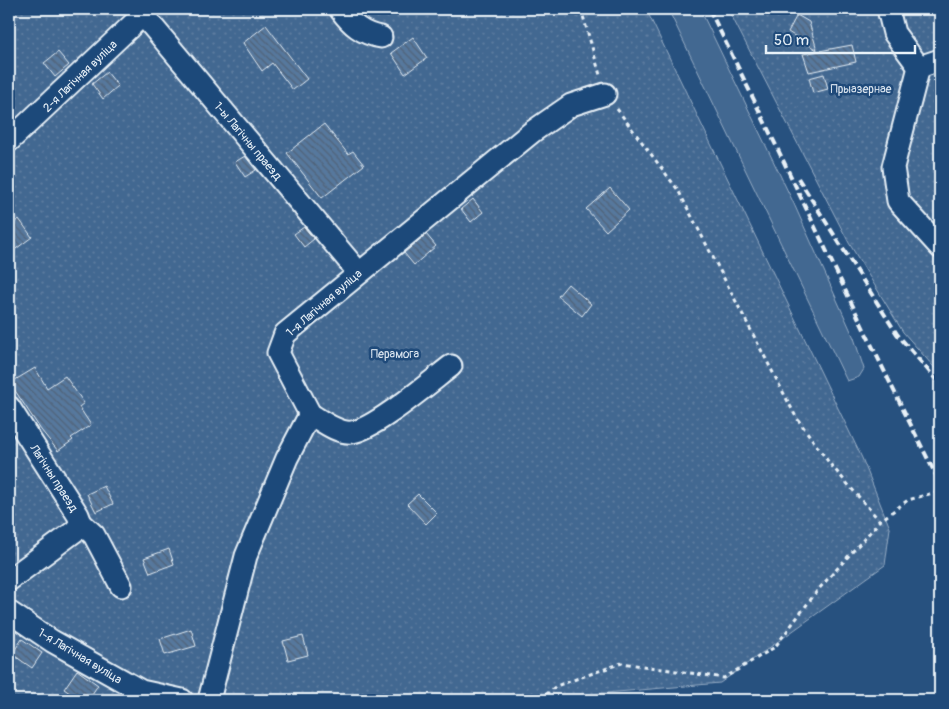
<svg xmlns="http://www.w3.org/2000/svg" width="949" height="709" viewBox="0 0 949 709" font-family="Pangolin,sans-serif">
<style>
.grass{fill:#436891;stroke:#96acc4}
.garden{fill:url(#garden-dots);stroke:#96acc4}
.building{fill:url(#building-back-hatch);stroke:#e8f1f8}
.lines{fill:none;stroke-linecap:round;stroke-linejoin:round}
.minor-casing{stroke:#e8f1f8;stroke-width:25}
.path{stroke:#e8f1f8;stroke-width:3;stroke-dasharray:4 4;stroke-linecap:butt}
.minor{stroke:#1f4a7a;stroke-width:21}
.rail{stroke:#e8f1f8;stroke-width:4;stroke-dasharray:8 4;stroke-linecap:butt}
.labels{text-anchor:middle;stroke-width:5;stroke-linejoin:round;paint-order:stroke}
.street-label{font-size:12px;fill:#e8f1f8;stroke:#1f4a7a}
.park-label{font-size:12px;fill:#d8e3ee;stroke:#1f4a7a}
</style>
<defs>
<pattern id="garden-dots" width="8" height="8" patternUnits="userSpaceOnUse" patternTransform="scale(1.25)"><rect width="8" height="8" fill="#436891"/><path d="M2 2h.1M6 6h.1" fill="none" stroke="#5e7ea1" stroke-width="1.8" stroke-linecap="round"/></pattern>
<pattern id="building-back-hatch" width="6" height="6" patternUnits="userSpaceOnUse" patternTransform="scale(1.25)"><rect width="6" height="6" fill="#57789d"/><path d="M-1 5l2 2M0 0l6 6M5-1l2 2" fill="none" stroke="#4f6278"/></pattern>
</defs>
<rect width="100%" height="100%" fill="#27517f"/>
<filter id="ink" filterUnits="userSpaceOnUse"><feTurbulence type="fractalNoise" baseFrequency=".02" numOctaves="2"/><feDisplacementMap in="SourceGraphic" scale="10" xChannelSelector="R" yChannelSelector="G"/><feConvolveMatrix kernelMatrix="1 2 1 2 8 2 1 2 1" color-interpolation-filters="sRGB"/></filter>
<g filter="url(#ink)">
<path class="grass" d="M668,9h32l94,195 60,134 10,31 -5,8 -12,4z"/>
<g class="garden">
<path d="M9,9h637l216,449 28,70 -5,37 -165,118 -160,14 -3,3h-548z"/>
<path d="M728,9h212v365l-37,-42 -54,-89z"/>
</g>
<g class="building">
<path d="M797,15l12,7 8,28 -29,-18z"/>
<path d="M266,25l41,54 -14,11 -21,-27 -10,8 -19,-28z"/>
<path d="M413,37l14,21 -22,16 -14,-21z"/>
<path d="M852,45l4,17 -47,10 -6,-18z"/>
<path d="M58,52l11,13 -14,12 -11,-14z"/>
<path d="M107,72l11,14 -15,13 -11,-15z"/>
<path d="M824,74l4,15 -15,4 -4,-15z"/>
<path d="M324,124l24,30 5,-3 11,14 -42,33 -35,-45z"/>
<path d="M245,156l11,14 -11,7 -10,-15z"/>
<path d="M610,188l19,22 -23,21 -20,-22z"/>
<path d="M473,199l10,13 -12,10 -10,-13z"/>
<path d="M19,219l13,18 -23,17v-28z"/>
<path d="M304,227l10,12 -10,8 -10,-13z"/>
<path d="M426,234l10,12 -22,19 -10,-12z"/>
<path d="M568,284l23,20 -9,12 -24,-20z"/>
<path d="M35,368l12,20 18,-12 19,27 -5,4 12,18 -20,13 2,2 -15,11 -17,-21 -31,-47z"/>
<path d="M104,486l9,18 -17,8 -9,-18z"/>
<path d="M418,494l19,19 -11,11 -19,-20z"/>
<path d="M169,549l5,15 -24,9 -6,-15z"/>
<path d="M191,629l5,17 -31,9 -5,-16z"/>
<path d="M303,636l5,19 -20,5 -5,-19z"/>
<path d="M22,639l20,14 -10,15 -20,-14z"/>
<path d="M77,670l21,15 -10,15h-8l-16,-11z"/>
</g>
<g class="lines">
<defs>
<g id="minor">
<path d="M138,9l221,264"/>
<path d="M340,9c11,15 22,25 41,28"/>
<path d="M888,9l6,24 25,34"/>
<path d="M940,60l-21,7 -26,100 5,34 42,46"/>
<path d="M9,141l140,-132"/>
<path d="M9,407l69,108 3,8 -6,8 -66,49"/>
<path d="M310,414c12,7 28,20 42,18 23,-3 78,-50 99,-66"/>
<path d="M81,523l13,12 27,51"/>
<path d="M9,612l43,29 89,50 41,9"/>
<path d="M209,700l37,-144 41,-98 23,-44 -32,-61 7,-19 247,-202 39,-27 34,-11"/>
</g>
</defs>
<use href="#minor" class="minor-casing"/>
<g class="path">
<path d="M581,9l19,66"/>
<path d="M617,109l61,81 118,227 34,47 50,57"/>
<path d="M540,700l16,-14 66,-23 102,15 51,-31 42,-56 63,-70 28,-21 32,-9"/>
</g>
<use href="#minor" class="minor"/>
<g class="rail">
<path d="M709,9c79,157 151,317 231,474"/>
<path d="M798,178l99,156 43,50"/>
</g>
</g>
</g>
<g class="labels">
<g class="street-label">
<text transform="translate(80 76) rotate(-44)" y="4">2-я Лагічная вуліца</text>
<text transform="translate(248 141) rotate(50)" y="4">1-ы Лагічны праезд</text>
<text transform="translate(324 303) rotate(-41)" y="4">1-я Лагічная вуліца</text>
<text transform="translate(54 478) rotate(57)" y="4">Лагічны праезд</text>
<text transform="translate(80 656) rotate(31)" y="4">1-я Лагічная вуліца</text>
</g>
<g class="park-label">
<text x="861" y="93">Прыазернае</text>
<text x="395" y="358">Перамога</text>
</g>
</g>
<rect width="949" height="709" fill="none" stroke="#1f4a7a" stroke-width="30"/>
<rect x="15" y="15" width="919" height="679" fill="none" stroke="#e8f1f8" stroke-width="2" filter="url(#ink)"/>
<path d="M766 45v8h149v-8" fill="none" stroke="#e8f1f8" stroke-width="2.5"/>
<text x="774" y="45" font-size="15" fill="#e8f1f8" stroke="#1f4a7a" stroke-width="4" paint-order="stroke">50 m</text>
</svg>
